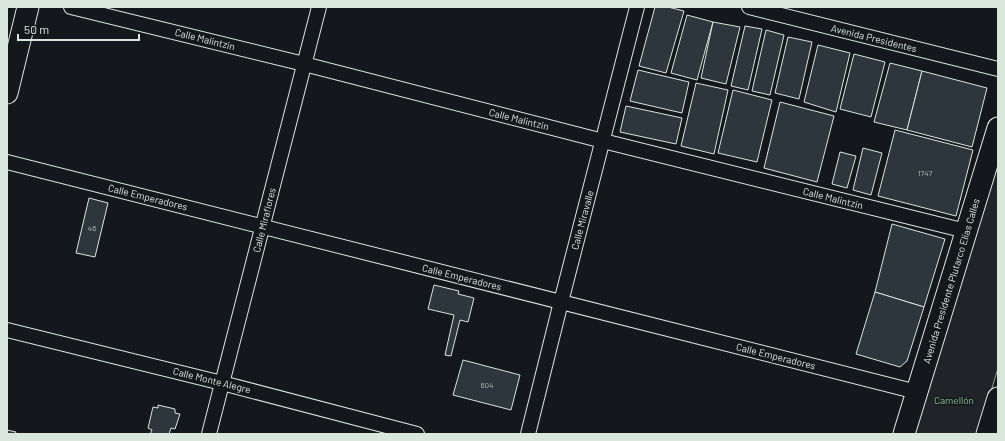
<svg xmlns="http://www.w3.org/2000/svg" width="1005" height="441" viewBox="0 0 1005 441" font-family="Barlow,sans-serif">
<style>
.green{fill:#202428;stroke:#939e99}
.building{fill:#2c363c;stroke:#d8e6dc}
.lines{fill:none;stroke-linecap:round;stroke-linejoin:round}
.minor-casing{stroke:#d8e6dc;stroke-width:16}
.secondary-casing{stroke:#d8e6dc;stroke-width:23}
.minor{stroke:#14181c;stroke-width:14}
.secondary{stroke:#14181c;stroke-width:21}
.labels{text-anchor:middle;stroke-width:3;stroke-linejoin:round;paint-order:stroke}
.number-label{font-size:8px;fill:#adbab4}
.street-label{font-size:10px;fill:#d8e6dc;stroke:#14181c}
.park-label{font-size:10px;fill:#8ac095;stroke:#14181c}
</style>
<rect width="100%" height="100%" fill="#14181c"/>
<path class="green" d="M998,146v222l-20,66h-69z"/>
<g class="building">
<path d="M655,7h13l16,4 -18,62 -27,-7z"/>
<path d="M687,15l26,7 -16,58 -26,-7z"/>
<path d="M713,22l27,5 -14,57 -25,-6z"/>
<path d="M745,26l17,3 -14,61 -17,-4z"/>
<path d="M766,30l18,5 -14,60 -18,-4z"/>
<path d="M788,37l24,5 -13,57 -24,-6z"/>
<path d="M818,45l32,8 -14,59 -32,-10z"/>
<path d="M854,54l31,8 -14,55 -31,-8z"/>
<path d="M890,63l32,8 -15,59 -33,-8z"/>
<path d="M638,70l51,12 -7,31 -52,-12z"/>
<path d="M922,71l65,17 -15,59 -65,-17z"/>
<path d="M696,83l32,7 -14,64 -33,-8z"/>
<path d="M733,90l39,10 -15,62 -39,-9z"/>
<path d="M780,102l54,14 -17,66 -53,-14z"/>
<path d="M626,106l56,12 -6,26 -56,-12z"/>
<path d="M895,130l78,20 -17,66 -78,-20z"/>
<path d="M863,148l19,5 -11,42 -18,-5z"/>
<path d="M840,152l16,4 -9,32 -15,-4z"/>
<path d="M89,198l19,5 -13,54 -19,-4z"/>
<path d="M892,224l53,15 -21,68 -49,-15z"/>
<path d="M434,285l25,6 -1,3 16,4 -6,24 -8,-2 -9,36 -6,-1 9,-40 -26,-6z"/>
<path d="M875,292l49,15 -17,54 -7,6 -44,-13z"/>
<path d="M463,360l57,15 -9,35 -58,-15z"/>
<path d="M158,405l17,4v4l5,1 -5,15 -4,-1 -2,6h-19l2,-4 -4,-2 5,-21 5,1z"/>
<path d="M7,430l9,2 -1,2h-8z"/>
</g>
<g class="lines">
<defs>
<g id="minor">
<path d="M71,7l233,57 299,77 363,90"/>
<path d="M749,7l249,62"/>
<path d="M7,162l910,230"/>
<path d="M7,330l215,53 195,51"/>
<path d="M209,434l110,-427"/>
<path d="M528,434l33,-132 76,-295"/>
</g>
<g id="secondary">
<path d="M7,93l21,-86"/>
<path d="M904,434l94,-306"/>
<path d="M987,434l11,-36"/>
</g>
</defs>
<use href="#minor" class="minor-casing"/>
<use href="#secondary" class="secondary-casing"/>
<use href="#minor" class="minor"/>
<use href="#secondary" class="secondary"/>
</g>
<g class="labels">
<g class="number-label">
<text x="925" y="176">1747</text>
<text x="92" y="231">46</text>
<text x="487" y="388">604</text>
</g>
<g class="street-label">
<text transform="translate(874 38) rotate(14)" y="4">Avenida Presidentes</text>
<text transform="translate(205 39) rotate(14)" y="4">Calle Malintzin</text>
<text transform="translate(519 119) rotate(14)" y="4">Calle Malintzin</text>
<text transform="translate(148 197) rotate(14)" y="4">Calle Emperadores</text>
<text transform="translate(833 198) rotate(14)" y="4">Calle Malintzin</text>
<text transform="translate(264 220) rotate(-76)" y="4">Calle Miraflores</text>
<text transform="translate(582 220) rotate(-75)" y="4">Calle Miravalle</text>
<text transform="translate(462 277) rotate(14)" y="4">Calle Emperadores</text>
<text transform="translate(951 281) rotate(-73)" y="4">Avenida Presidente Plutarco Elías Calles</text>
<text transform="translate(776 356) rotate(14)" y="4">Calle Emperadores</text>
<text transform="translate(212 380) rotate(14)" y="4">Calle Monte Alegre</text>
</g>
<g class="park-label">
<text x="954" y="404">Camellón</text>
</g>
</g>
<rect width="1005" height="441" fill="none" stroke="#d8e6dc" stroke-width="16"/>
<path d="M18 34v6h121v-6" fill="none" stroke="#d8e6dc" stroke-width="2"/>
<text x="24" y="34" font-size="12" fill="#d8e6dc" stroke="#14181c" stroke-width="3" paint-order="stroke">50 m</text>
</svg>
